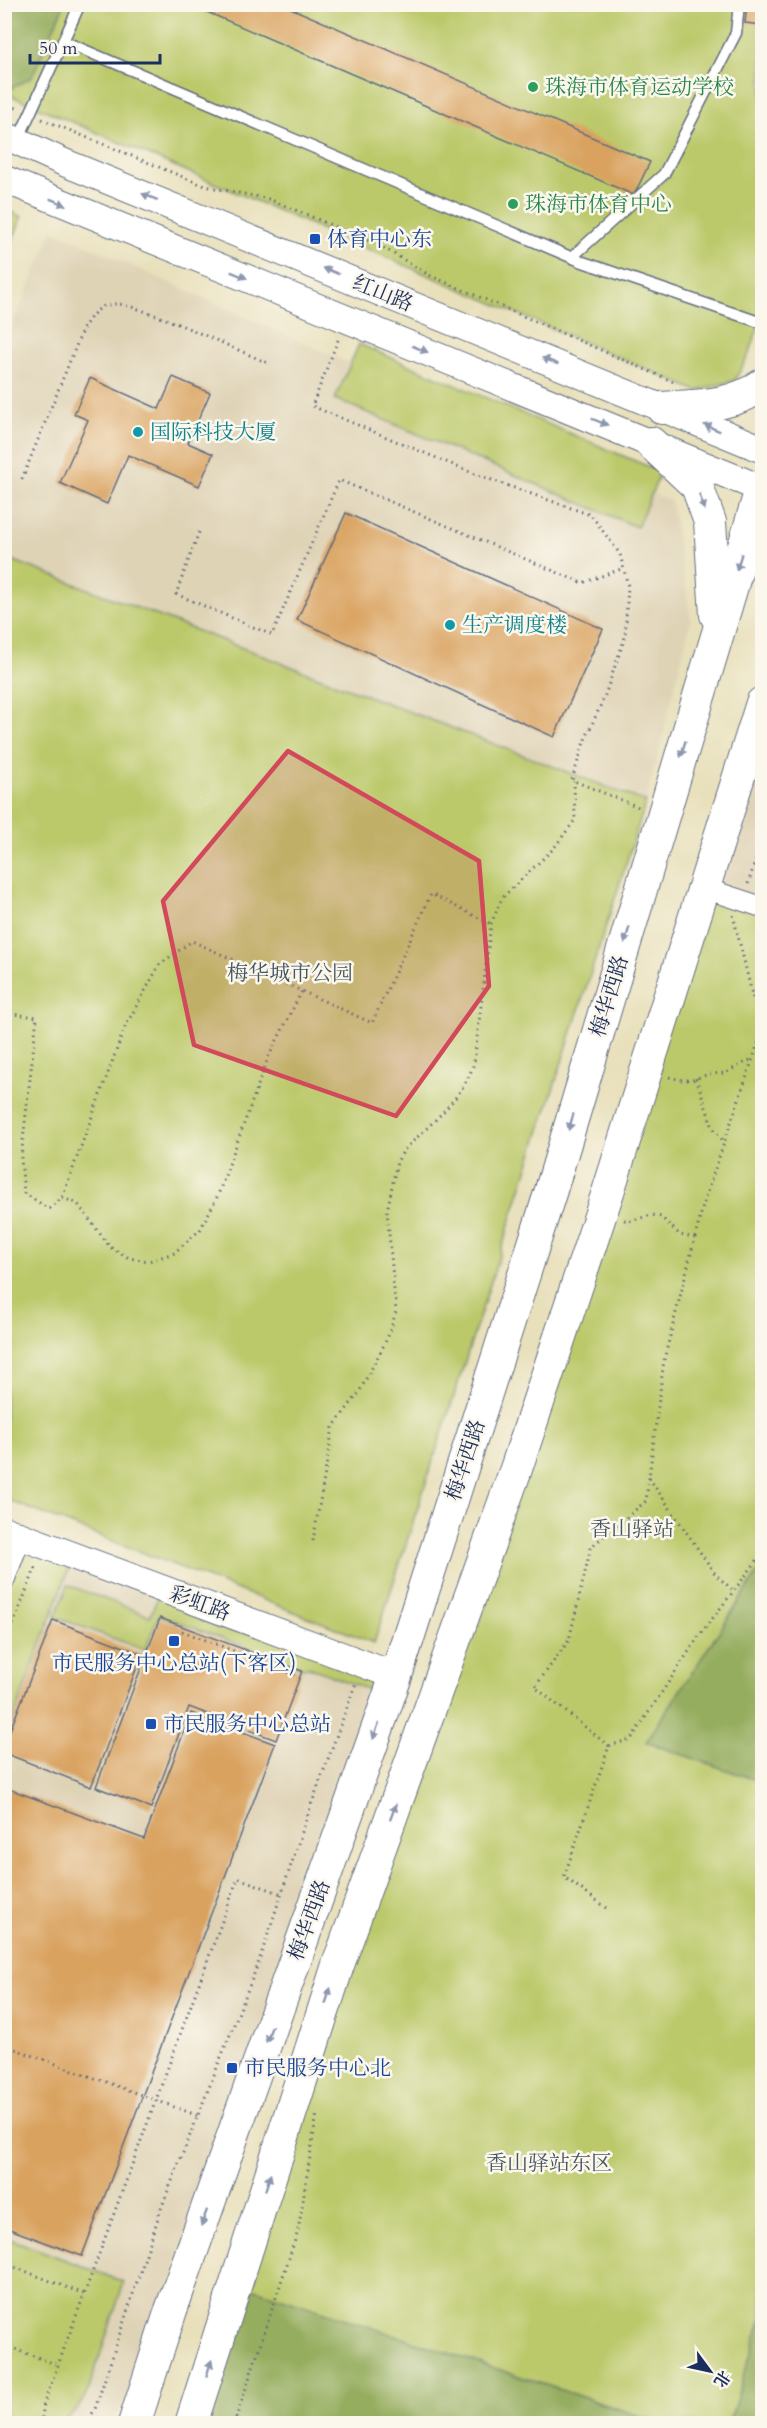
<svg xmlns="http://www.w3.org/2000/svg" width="767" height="2428" viewBox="0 0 767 2428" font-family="Cardo,'Noto Serif SC',serif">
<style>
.built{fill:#dfd3b6}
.green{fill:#bcc96b;stroke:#6c7c64;stroke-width:1.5}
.forest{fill:#95ad5f;stroke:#586e5e;stroke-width:1.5}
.building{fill:#d9a25f}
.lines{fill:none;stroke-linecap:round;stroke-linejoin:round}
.lane-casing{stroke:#636d7f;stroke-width:13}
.street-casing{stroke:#636d7f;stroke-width:22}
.secondary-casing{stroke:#636d7f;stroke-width:29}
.primary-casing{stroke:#636d7f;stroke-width:34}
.path{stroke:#636d7f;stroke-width:3;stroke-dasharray:1.5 4.5;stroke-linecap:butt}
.lane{stroke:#fff;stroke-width:10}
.street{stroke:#fff;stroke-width:20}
.secondary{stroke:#fff;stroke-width:27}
.primary{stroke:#fff;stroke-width:32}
.oneway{fill:#8d97ae}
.marked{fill:#d1495b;fill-opacity:0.2;stroke:#d1495b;stroke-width:4.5;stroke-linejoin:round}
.leisure-dot{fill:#2e9e5b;stroke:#fbf7ec;stroke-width:2}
.transit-dot{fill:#1a4fb4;stroke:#fbf7ec;stroke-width:2}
.culture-dot{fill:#0f9aa8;stroke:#fbf7ec;stroke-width:2}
.labels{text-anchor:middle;stroke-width:5;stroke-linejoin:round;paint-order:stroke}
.leisure-label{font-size:21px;fill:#27864d;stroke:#fbf7ec;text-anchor:start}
.transit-label{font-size:21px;fill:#164399;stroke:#fbf7ec;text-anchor:start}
.street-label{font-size:21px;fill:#1b2f5e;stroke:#fbf7ec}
.culture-label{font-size:21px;fill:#0d838f;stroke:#fbf7ec;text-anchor:start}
.park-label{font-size:21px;fill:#435661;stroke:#fbf7ec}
</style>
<rect width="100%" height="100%" fill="#fbf7ec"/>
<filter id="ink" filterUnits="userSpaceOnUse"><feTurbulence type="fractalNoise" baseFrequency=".0167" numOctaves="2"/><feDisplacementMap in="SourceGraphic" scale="12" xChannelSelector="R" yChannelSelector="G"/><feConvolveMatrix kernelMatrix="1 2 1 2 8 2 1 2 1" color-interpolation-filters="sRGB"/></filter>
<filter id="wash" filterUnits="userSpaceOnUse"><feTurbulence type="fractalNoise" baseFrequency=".008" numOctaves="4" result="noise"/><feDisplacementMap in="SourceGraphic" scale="24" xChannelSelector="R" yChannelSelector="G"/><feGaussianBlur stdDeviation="1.35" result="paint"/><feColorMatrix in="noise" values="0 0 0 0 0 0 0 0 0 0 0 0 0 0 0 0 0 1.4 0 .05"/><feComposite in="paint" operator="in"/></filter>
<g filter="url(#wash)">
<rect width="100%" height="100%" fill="#e8e0bb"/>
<g class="built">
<path d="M53,230l259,117 359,154 20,120 -45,181 -641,-245 -1,-211z"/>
<path d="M762,706v199l-57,-18z"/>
<path d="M22,1537l373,139 -262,713 -21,34h-107l-1,-841z"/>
</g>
<g class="green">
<path d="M4,5h758v310l-12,37 -15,28 -38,11 -692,-298z"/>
<path d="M5,209l17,8 -17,42z"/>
<path d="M359,344l302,128 -24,55 -302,-128z"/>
<path d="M4,557l642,245 -272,841 -369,-144z"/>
<path d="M704,888l58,19v660l-116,175 116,40v641h-101l-425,-140z"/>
<path d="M23,1543l49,18 -67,179v-147z"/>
<path d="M68,1585l82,31 10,-24 231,86 -6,18 -76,-29 -7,1 -143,-53 -14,35 -90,-33z"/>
<path d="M5,2237l119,45 -35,107 -12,21 -16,13h-56z"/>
</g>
<g class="forest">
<path d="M5,4l59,1 -32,72 -27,15z"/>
<path d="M761,1568h1v214l-116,-40z"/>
<path d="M237,2283l423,140 -468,1z"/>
<path d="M762,2318v105h-33z"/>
</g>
<g id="blocks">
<g class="building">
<path d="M210,4h71l369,158 -16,33 -427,-183z"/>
<path d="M747,4h15v21l-17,-2z"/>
<path d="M173,377l37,16 -22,50 25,11 -14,32 -71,-31 -21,49 -47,-21 28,-63 -14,-6 16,-36 69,31z"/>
<path d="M346,513l257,116 -49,108 -257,-117z"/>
<path d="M160,1618l142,53 -26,69 -87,-33 -38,101 -55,-21z"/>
<path d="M53,1620l89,34 -51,133 -87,-34v-7z"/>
<path d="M191,1713l84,31 -193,512 -78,-29v-440l140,52z"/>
</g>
</g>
</g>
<g filter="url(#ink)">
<use href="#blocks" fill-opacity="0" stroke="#636d7f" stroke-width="1.5"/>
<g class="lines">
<defs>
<g id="lane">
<path d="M63,41l517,220 182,62"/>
<path d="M18,140l62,-136"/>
<path d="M572,257l92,-83 72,-141 3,-29"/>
</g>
<g id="street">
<path d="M704,888l58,19"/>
<path d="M4,1581l17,-45"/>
</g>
<g id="secondary">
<path d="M4,135l59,27 699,287"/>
<path d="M4,179l758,310"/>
<path d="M4,1530l392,146"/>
</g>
<g id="primary">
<path d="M662,408c36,-3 70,-1 100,-23"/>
<path d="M651,443l46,43 13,36 6,93"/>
<path d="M134,2424l37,-114 225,-634 155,-486 211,-704"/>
<path d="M191,2424l147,-459 178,-496 92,-277 154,-489"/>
</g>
</defs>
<use href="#lane" class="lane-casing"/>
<use href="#street" class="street-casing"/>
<use href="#secondary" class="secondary-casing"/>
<use href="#primary" class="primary-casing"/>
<g class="path">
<path d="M4,103l15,6"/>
<path d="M42,119l163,67 64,13 110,46 50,30 245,107"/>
<path d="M338,340l-26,66 163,68 116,41 29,39 8,32 -3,51 -21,61 -20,44 -12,38 69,28"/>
<path d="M4,452h2"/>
<path d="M22,479l61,-150c8,-13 15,-24 31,-25 19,-3 130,49 156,60"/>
<path d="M199,532l-23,62 96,41 67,-155 243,103 42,-15"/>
<path d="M748,884l14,-44"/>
<path d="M733,915l21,87 8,7"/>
<path d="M4,1013l33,4 -16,141 3,35 25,16 13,-11 63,-171 35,-63 32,-23 180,82 59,-129 60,30"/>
<path d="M669,1077l13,3h10l17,-6 16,-1 27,-14"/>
<path d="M696,1078l17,50 11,14"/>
<path d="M62,1198l15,5 33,44 19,11 20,3 25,-8 26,-23 18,-35 50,-137 34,-67"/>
<path d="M624,1220l5,1 23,-6 9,2 19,18 15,3"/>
<path d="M649,1478l67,97 18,16"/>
<path d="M313,1541l20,-114 25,-33 23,-43 9,-19 6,-21 -9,-100 10,-49 7,-12c26,-26 59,-51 70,-87l17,-139 11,-26 52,-50 21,-28 -1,-39"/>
<path d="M182,1631l114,44"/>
<path d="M4,1647l33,-83"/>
<path d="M609,1746l-74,-59 34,-47 22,-93 55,-46 18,-141 41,-162 57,-166"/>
<path d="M607,1908l-43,-31 45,-131 22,-7 68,-103 63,-82"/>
<path d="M4,2045l195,71"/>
<path d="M4,2263l80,31"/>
<path d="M4,2345l54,20"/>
<path d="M41,2424l3,-21 194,-525 44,16"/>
<path d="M86,2424l9,-15 67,-203 96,-242 52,-156 46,-125"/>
<path d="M234,2424l64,-193 19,-118"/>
</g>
<use href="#lane" class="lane"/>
<use href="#street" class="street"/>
<use href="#secondary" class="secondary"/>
<use href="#primary" class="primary"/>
</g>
<defs><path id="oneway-solid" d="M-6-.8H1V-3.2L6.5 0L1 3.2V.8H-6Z" transform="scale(1.5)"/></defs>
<g class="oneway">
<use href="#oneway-solid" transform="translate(150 197) rotate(-158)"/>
<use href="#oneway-solid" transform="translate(58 202) rotate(22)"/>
<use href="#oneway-solid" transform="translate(331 271) rotate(-158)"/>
<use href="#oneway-solid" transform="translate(239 275) rotate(22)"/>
<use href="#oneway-solid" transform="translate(420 349) rotate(22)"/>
<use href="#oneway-solid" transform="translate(550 361) rotate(-158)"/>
<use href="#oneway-solid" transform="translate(600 422) rotate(22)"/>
<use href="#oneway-solid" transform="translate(712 428) rotate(-158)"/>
<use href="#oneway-solid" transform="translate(702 502) rotate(71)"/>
<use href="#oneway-solid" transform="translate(739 562) rotate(107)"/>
<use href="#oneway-solid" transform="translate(683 749) rotate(107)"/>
<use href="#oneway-solid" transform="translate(627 935) rotate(107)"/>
<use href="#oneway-solid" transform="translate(571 1122) rotate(107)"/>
<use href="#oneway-solid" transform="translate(376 1731) rotate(110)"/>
<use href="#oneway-solid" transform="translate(393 1812) rotate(-70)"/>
<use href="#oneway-solid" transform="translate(328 1996) rotate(-72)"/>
<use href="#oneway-solid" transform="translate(269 2034) rotate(110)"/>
<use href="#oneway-solid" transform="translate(268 2182) rotate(-72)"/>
<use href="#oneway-solid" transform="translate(204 2218) rotate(110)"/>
<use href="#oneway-solid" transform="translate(209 2368) rotate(-72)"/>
</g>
</g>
<path class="marked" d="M288,751l191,110 10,125 -93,130 -202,-71 -31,-144z"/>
<g class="leisure-dot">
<circle cx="533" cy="87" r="6"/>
<circle cx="513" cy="204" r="6"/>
</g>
<g class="transit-dot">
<rect x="309" y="233" width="12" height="12" rx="3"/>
<rect x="168" y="1635" width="12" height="12" rx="3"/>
<rect x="145" y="1718" width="12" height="12" rx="3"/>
<rect x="226" y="2062" width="12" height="12" rx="3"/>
</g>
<g class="culture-dot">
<circle cx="138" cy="432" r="6"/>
<circle cx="450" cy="625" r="6"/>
</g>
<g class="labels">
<g class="leisure-label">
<text x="545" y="94">珠海市体育运动学校</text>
<text x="525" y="211">珠海市体育中心</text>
</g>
<g class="transit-label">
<text x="327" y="246">体育中心东</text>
<text x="174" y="1670" text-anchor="middle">市民服务中心总站(下客区)</text>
<text x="163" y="1731">市民服务中心总站</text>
<text x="244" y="2075">市民服务中心北</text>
</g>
<g class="street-label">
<text transform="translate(383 293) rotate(22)" y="7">红山路</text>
<text transform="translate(609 996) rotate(-73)" y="7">梅华西路</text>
<text transform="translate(465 1460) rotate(-72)" y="7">梅华西路</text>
<text transform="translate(200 1603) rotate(20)" y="7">彩虹路</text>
<text transform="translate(309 1920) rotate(-70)" y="7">梅华西路</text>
</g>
<g class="culture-label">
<text x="150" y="439">国际科技大厦</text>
<text x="462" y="632">生产调度楼</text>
</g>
<g class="park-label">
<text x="290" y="980">梅华城市公园</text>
<text x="632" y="1536">香山驿站</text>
<text x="549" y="2170">香山驿站东区</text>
</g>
</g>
<rect width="767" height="2428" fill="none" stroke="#fbf7ec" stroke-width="24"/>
<g transform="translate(710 2371) rotate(123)" stroke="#fbf7ec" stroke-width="4.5" paint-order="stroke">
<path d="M0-4.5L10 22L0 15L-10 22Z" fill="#1b2f5e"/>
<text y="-9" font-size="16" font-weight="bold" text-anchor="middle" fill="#1b2f5e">北</text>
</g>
<path d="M30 54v9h130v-9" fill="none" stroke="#1b2f5e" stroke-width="3"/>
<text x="39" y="54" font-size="18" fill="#1b2f5e" stroke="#fbf7ec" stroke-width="4.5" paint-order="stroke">50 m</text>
</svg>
